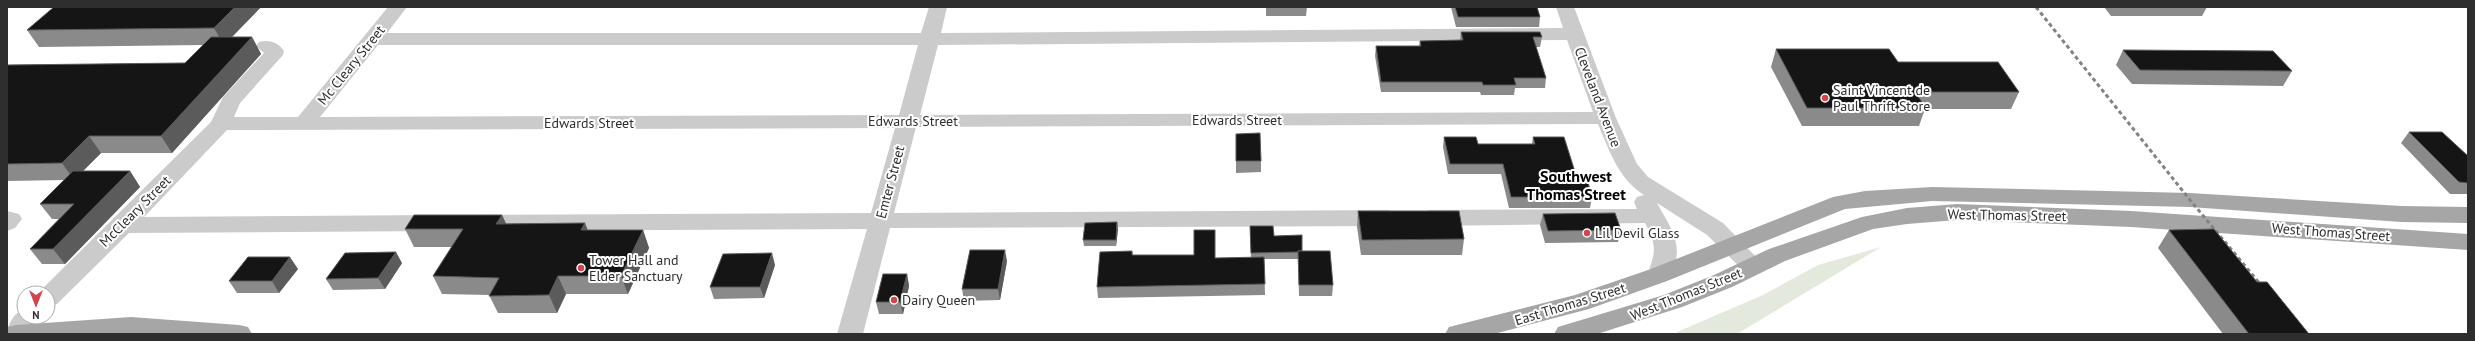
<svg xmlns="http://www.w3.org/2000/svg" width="2475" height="341" viewBox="0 0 2475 341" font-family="'PT Sans',sans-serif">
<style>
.green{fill:#e4e9dd}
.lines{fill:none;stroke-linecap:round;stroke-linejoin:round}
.minor{fill:#cbcbcb;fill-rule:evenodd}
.major{fill:#a6a6a6;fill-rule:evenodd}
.rail{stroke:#838383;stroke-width:3;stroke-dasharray:4 3;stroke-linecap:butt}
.wall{fill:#8a8a8a}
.shaded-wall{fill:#5b5b5b}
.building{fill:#151515;stroke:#5b5b5b}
.poi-dot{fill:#cf4653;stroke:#fff;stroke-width:1.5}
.labels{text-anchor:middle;stroke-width:4;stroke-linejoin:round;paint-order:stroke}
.street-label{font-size:14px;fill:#2e2e2e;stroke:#fff}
.poi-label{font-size:14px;fill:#2e2e2e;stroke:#fff;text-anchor:start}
.quarter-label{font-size:16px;font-weight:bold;fill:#000;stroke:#fff}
</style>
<rect width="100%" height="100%" fill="#fff"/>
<path class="green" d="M1881,247l-144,87h-59l-1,-2 86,-37 55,-30z"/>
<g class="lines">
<g class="minor">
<path d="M388,7h19l-20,26h534l8,-26h18l-6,26 622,-5 -7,-21h18l42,111 21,46 11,13 75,46 42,43 -4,6 -8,2 -8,-2 -38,-37 -50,-32c16,29 30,45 10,78l-8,2 -8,-2 -4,-6c9,-23 10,-30 -2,-52l-215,3 -8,-3 -3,-5 3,-5 8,-3 207,-1 -3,-7 3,-5 7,-2c-26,-17 -34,-43 -46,-71l-682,3 -22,86 494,-3 8,3 3,5 -3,5 -8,3 -498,2 -27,106h-26l30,-105 -391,2 -8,-3 -4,-5 4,-5 8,-3 395,-2 24,-85 -668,2 -83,87 294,-2 8,3 4,5 -4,5 -8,3 -309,2 -72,71 -9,3v-14l-9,-1 172,-170 12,-25 41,-44 -8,-7 3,-4c10,-3 19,0 25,9l-1,4 -43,48 -6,14h64zM1567,40l26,72 -673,3 18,-70zM378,45h540l-19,70 -579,2z"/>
<path d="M7,211l12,3 3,5 -7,9 -8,3z"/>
<path d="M24,309v8h16l-11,17h-22c0,-9 8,-22 17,-25z"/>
</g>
<g class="major">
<path d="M1932,187l258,6 211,13 67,1v16l-67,-1 -211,-15 -258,-6 -87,8 -178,72 -78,28 -95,25h-49l4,-7 126,-32 76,-26 182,-72 32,-6z"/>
<path d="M1957,204l174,7 337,23v16l-337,-23 -174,-7 -50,4 -34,5 -88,32 -53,26 -50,20 -85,27h-43l4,-7 106,-32 50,-20 55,-26 93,-32 45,-9z"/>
<path d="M131,317l108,8 9,2 4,7h-245v-7l9,-2z"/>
</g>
<path class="rail" d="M2036,7l154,193 76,91"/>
</g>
<g class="wall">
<path d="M54,7h207l-29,30h20l9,17 -89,99h-71l-18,18h47l10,16 -75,77h-23l-12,-15 29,-30h-7l-12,-15 24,-24 -57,1v-116l178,-2 18,-18 -164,2 -12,-17z"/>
<path d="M1266,7h41l-1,9h-40z"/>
<path d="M1451,7h86l3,10 -1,10h-83z"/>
<path d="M2104,7h103l-5,9h-91z"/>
<path d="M1461,32l81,5 -2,10h-4l10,31 -1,10h-30l-1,7h-33l-1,-3h-99l-6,-36 1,-10h43l1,-5 40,-1z"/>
<path d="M1776,49l122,13 121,30 -8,17h-86l-6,17h-117l-31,-59z"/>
<path d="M2123,50l169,21 -9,15 -151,-2 -16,-19z"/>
<path d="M2409,132l59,24v38h-18l-49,-51z"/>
<path d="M1444,137l34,7h54l1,-7 43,38 16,22 -2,11h-81l-8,-34h-53l-5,-27z"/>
<path d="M1236,145l25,16v11l-25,1z"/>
<path d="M1358,211l106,28 -2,16h-101l-4,-28z"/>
<path d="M1543,214l78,16 -3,12 -73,1 -5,-18z"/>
<path d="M502,215l4,9 82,6h55l6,18 -21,46h-62l-9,19h-59l-9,-18 -47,-1 -9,-18 19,-29h-38l-9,-18z"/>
<path d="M1118,229l-2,17h-32l-1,-6z"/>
<path d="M2169,230l88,52 52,52h-86l-65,-86z"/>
<path d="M1250,232l24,4 28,15 31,34 -1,11h-33l-1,-37h-34l1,36 -167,3 -1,-11 35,-36 1,4h61l21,-14v17h36z"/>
<path d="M1007,261l-7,39 -36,1 -2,-12z"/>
<path d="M402,263l-17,26 -52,1 -7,-11z"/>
<path d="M775,265l-11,33 -50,1 -4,-12z"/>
<path d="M298,269l-19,24h-42l-8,-12z"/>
<path d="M907,274l2,12 -6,28h-24l-3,-12z"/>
</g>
<g class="shaded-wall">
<path d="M235,7h26l-37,38 -10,-17z"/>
<path d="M252,37l9,17 -89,99 -11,-17z"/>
<path d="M89,136l12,17 -27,27 -12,-17z"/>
<path d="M130,171l10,16 -75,77 -12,-15z"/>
<path d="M502,215l8,17 -14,-8z"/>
<path d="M1117,222l1,7 -2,17v-6z"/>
<path d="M585,223l7,18 -11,-11z"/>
<path d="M643,230l6,18 -21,46 -7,-18z"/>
<path d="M1005,250l2,11 -7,39 -2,-11z"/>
<path d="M396,252l6,11 -17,26 -7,-11z"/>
<path d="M772,253l3,12 -11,33 -4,-11z"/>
<path d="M290,257l8,12 -19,24 -7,-12z"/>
<path d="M907,274l2,12 -6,28 -3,-12z"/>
<path d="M558,276l8,18 -9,19 -8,-18z"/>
</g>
<g class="building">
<path d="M54,7h181l-21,21 -187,2z"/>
<path d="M1455,7h82l3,10h-82z"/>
<path d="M1461,32h79l2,5h-9l13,41h-32l2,7h-33l-1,-3h-101l-5,-36h45l-1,-5 43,-1z"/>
<path d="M211,37h41l-91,99h-72l-27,27 -55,1v-99l178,-2z"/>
<path d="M1776,49h113l9,13h100l21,30h-104l11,16h-119z"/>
<path d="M2123,50l150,1 19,20 -152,-1z"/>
<path d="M2409,132h33l26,24v27l-9,-1z"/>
<path d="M1260,133l1,28h-25v-27z"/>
<path d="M1444,137h32l2,7h57l-2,-7h31l12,38h10l6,22h-81l-8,-33h-53z"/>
<path d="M73,171h57l-77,78h-23l44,-45h-34z"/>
<path d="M1358,211h101l5,28 -102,1z"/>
<path d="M1615,213l6,17 -73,1 -5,-17z"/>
<path d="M414,215h88l-6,9 89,-1 -4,7h62l-22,46h-63l-9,19 -60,1 10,-18 -66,-2 30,-47h-58z"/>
<path d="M1117,222l-1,18h-33l2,-17z"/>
<path d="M1250,226h23l1,10 28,-1v16h-4v1l-47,1z"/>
<path d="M2214,229l43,53h10l42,52h-60l-80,-104z"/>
<path d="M1194,230h21v28l49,-1 1,27 -168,3 3,-35 32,-1v4h62z"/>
<path d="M970,250h35l-7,39h-36z"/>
<path d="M1298,251h32l3,34h-34z"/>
<path d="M396,252l-18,26 -52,1 19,-26z"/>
<path d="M772,253l-12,34h-50l13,-33z"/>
<path d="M248,257h42l-18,24h-43z"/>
<path d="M883,274h24l-7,28h-24z"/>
</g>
<g class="poi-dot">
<circle cx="1825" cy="98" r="4"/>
<circle cx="1587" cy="233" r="4"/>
<circle cx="581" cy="268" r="4"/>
<circle cx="894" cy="300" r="4"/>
</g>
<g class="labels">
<g class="street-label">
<text transform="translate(351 65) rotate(-51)" y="5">Mc Cleary Street</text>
<text transform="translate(1598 97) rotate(69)" y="5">Cleveland Avenue</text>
<text x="1237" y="125">Edwards Street</text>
<text x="913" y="126">Edwards Street</text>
<text x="589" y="128">Edwards Street</text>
<text transform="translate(890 182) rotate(-75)" y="5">Emter Street</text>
<text transform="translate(135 211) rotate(-45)" y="5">McCleary Street</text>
<text transform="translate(2007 215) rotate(1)" y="5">West Thomas Street</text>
<text transform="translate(2331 232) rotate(4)" y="5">West Thomas Street</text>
<text transform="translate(1686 294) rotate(-22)" y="5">West Thomas Street</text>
<text transform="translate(1570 304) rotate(-17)" y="5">East Thomas Street</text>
</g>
<g class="poi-label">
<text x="1833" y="95">Saint Vincent de<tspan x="1833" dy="16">Paul Thrift Store</tspan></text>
<text x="1595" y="238">Lil Devil Glass</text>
<text x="589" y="265">Tower Hall and<tspan x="589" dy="16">Elder Sanctuary</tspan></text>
<text x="902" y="305">Dairy Queen</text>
</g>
<g class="quarter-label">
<text x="1576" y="182">Southwest<tspan x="1576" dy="18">Thomas Street</tspan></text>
</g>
</g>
<rect width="2475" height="341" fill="none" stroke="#2e2e2e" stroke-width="16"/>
<g transform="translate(36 305) rotate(180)"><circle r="19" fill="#ffffff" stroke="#ababab"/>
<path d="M0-3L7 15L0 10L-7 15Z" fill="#cf4653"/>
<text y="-6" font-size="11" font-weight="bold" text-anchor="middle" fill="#2e2e2e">N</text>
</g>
</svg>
